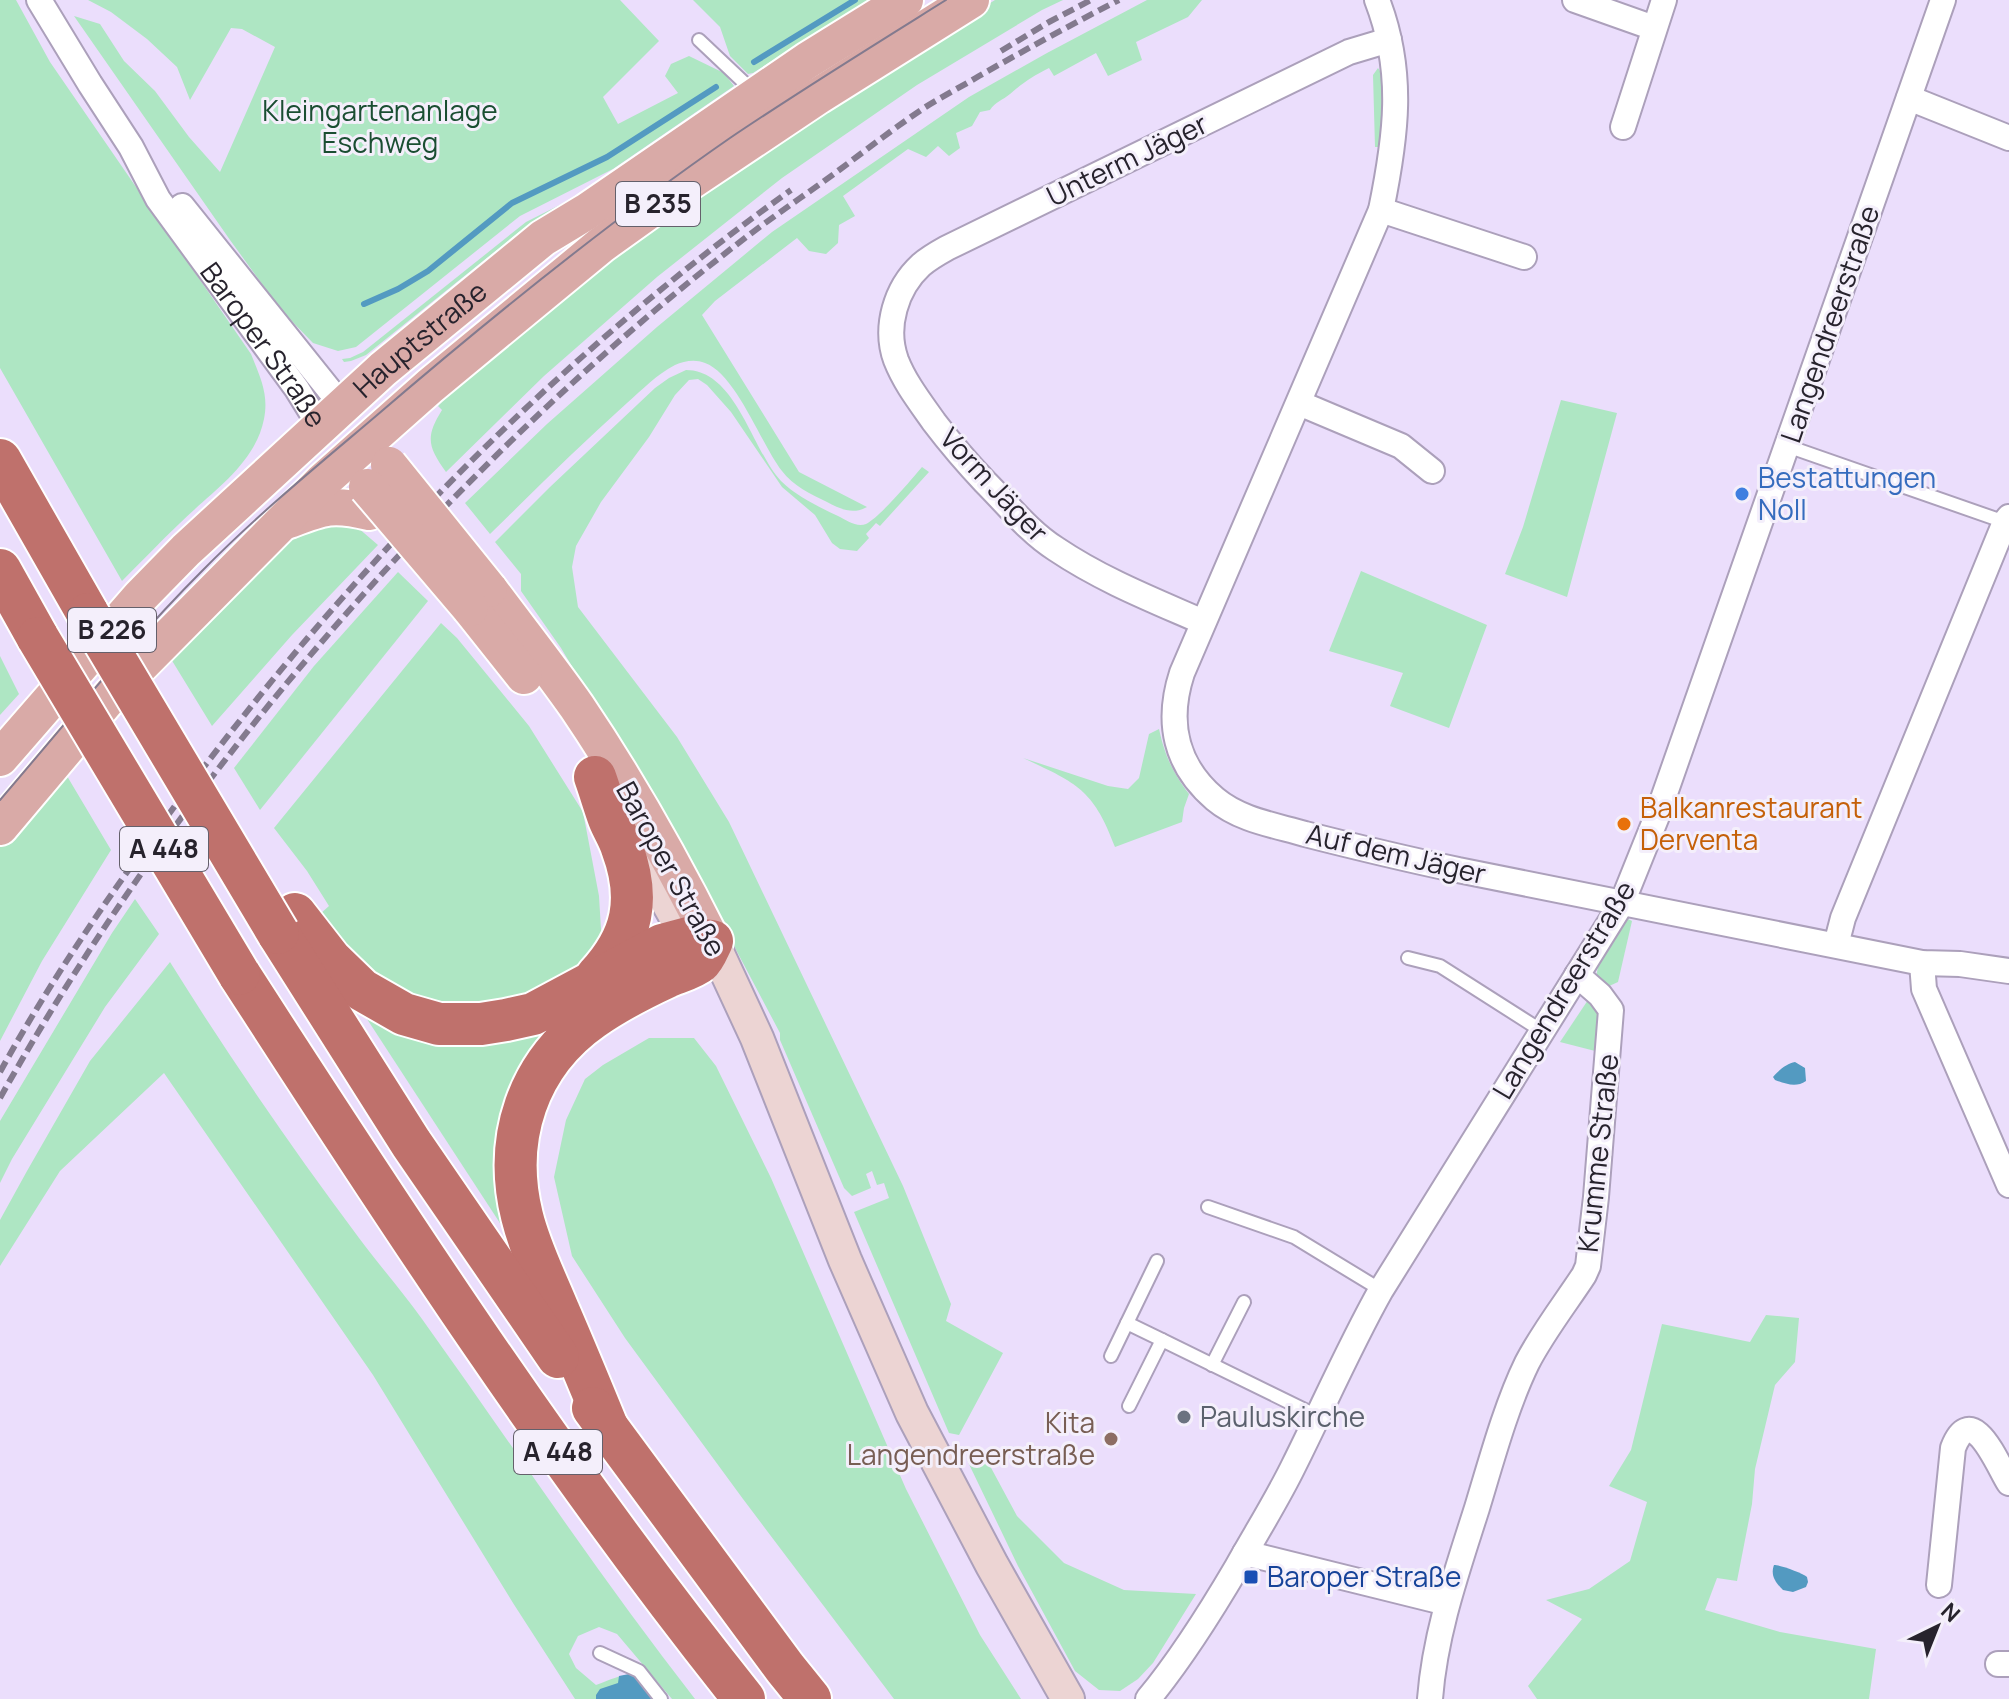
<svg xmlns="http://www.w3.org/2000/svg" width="2009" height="1699" viewBox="0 0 2009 1699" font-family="Manrope,sans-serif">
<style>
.green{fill:#aee6c3}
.water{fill:#539ac1}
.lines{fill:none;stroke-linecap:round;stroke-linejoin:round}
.stream{stroke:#539ac1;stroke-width:6}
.service-casing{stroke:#aca0bb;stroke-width:16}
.minor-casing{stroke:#aca0bb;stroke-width:28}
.secondary-casing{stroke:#aca0bb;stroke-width:36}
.primary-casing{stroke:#fff;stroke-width:40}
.motorway-casing{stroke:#fff;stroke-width:46}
.service{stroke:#fff;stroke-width:12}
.minor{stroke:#fff;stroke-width:24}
.secondary{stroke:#ecd4d3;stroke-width:32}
.primary{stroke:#d9aaa7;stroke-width:36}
.motorway{stroke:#bf716c;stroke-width:42}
.tram{stroke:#837a8e;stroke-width:2}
.rail{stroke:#837a8e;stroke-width:6;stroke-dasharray:12 6;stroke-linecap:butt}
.primary-bridge-casing{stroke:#fff;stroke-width:40;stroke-linecap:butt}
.motorway-bridge-casing{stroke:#fff;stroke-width:46;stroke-linecap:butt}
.primary-bridge{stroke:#d9aaa7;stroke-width:36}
.motorway-bridge{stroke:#bf716c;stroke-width:42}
.shop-dot{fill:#3f7fe0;stroke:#f4effb;stroke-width:3}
.food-dot{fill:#e8710a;stroke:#f4effb;stroke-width:3}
.worship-dot{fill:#6b7280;stroke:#f4effb;stroke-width:3}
.education-dot{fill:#8d6e63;stroke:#f4effb;stroke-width:3}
.transit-dot{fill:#1a4fb4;stroke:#f4effb;stroke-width:3}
.labels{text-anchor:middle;stroke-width:6;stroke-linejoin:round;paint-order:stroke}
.shield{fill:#f4effb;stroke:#64606b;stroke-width:2}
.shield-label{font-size:26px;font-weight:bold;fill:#27232d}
.park-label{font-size:28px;fill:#1a4e32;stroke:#f4effb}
.street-label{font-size:28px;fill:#27232d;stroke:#f4effb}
.shop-label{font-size:28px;fill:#366cbe;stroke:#f4effb;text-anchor:start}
.food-label{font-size:28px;fill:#c56008;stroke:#f4effb;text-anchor:start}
.worship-label{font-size:28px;fill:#5b616d;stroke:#f4effb;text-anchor:start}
.education-label{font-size:28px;fill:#785e54;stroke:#f4effb;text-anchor:end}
.transit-label{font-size:28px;fill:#164399;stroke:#f4effb;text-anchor:start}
</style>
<rect width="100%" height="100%" fill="#ebdefc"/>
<g class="green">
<path d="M0,0h16l34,62 201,292c9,23 18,40 13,65 -9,46 -54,74 -85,105 -19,18 -38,38 -57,57l-122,-213z"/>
<path d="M88,0h532l39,41 -56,56 15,27 60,-31 -13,-17 6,-12 18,-8 35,17 10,13 -121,83 -93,47 -164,131 -18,4 -25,-8 -32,-33 -51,-70 -156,-224 26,8 24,37 31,30 34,46 31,35 55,-125 -33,-18 -11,-1 -41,72 -13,-33 -30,-28 -36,-27z"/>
<path d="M693,0h176l-116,73 -5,1 -18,-18 -10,-29z"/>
<path d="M995,0h68l-21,10 -125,75 -135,93 -125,99 -113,99 -98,96c-18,-25 -21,-35 -4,-62l-4,-4 40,-45 118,-98 232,-159z"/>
<path d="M1147,0h55l-14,17 -52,25 6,18 -34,16 -12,-23 -42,23 -5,-8c-16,8 -25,14 -39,26 -7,6 -15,8 -20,16l-10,2 -8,14 -16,7 4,15 -11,8 -11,-10 -12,11 -18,-8 -65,47 12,20 -16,9 -1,18 -12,11 -17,-3 -12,-13 -82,63 -13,14 97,157 68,35c-14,8 -27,2 -40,-5 -16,-8 -34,-16 -45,-31 -21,-27 -46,-97 -77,-108 -10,-4 -21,-2 -30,2 -18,9 -33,25 -48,38 -47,42 -92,87 -137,131l-25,-31 82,-79 110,-97 115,-95 197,-135 78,-44z"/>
<path d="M1378,68c13,16 4,59 3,79h-6l-2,-72z"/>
<path d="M734,96l-1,6 -114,78 -96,49 -157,126 -15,6 -7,1 -2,-3 8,-1 13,-6 163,-130 101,-51z"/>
<path d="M686,370c50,0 66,80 95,111 15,15 38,26 57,35 8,4 19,12 28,8 14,-7 45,-44 56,-57l7,5 -49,54 -4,-3 -10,11 3,4 -12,13 -17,-2 -8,-6 -17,-28 -33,-28 -51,-75 -24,-27 -9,-6 -9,1 -14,15 -26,42 -48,65 -25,44 -4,21 6,40 99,130 52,85 174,364 48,118 -5,17 57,32 -44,82 -10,-2 -95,-221 35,-14 -5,-15 -7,2 -5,-14 -6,3 5,14 -19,8 -8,-8 -64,-148v-7l-83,-157 -136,-228 -40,-57v-17l-26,-32 55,-55 105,-99 14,-10z"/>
<path d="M1561,400l56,13 -50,184 -62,-23 18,-47z"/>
<path d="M324,522l33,5 21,18 -86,90 -80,91 -41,-67 98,-98 35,-32z"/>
<path d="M1361,571l126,54 -38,103 -59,-22 13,-33 -74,-22z"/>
<path d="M398,572l30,29 -168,209 -26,-42 80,-102z"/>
<path d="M441,623l16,15 72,88 54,86 16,84 3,50 -18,22 -37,21 -71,19 -45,-6 -50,-21 -52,-52 -9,-15 9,-8 -22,-35 -33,-43z"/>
<path d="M0,656l19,38 -19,21z"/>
<path d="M1159,729c6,27 13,42 30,65l-5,14 -2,14 -67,25c-21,-57 -38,-64 -92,-89l85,28 20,3 11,-11 10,-44z"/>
<path d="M64,771l47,79 -69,111 -42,80v-194z"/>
<path d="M135,899l24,35 -54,73 -93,152 -12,24v-62l112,-188z"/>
<path d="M1628,919l4,2 -14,61 -11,5 -11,-10 2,-10z"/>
<path d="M170,962c59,95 122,186 189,276 20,27 43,53 63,81 91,127 177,257 273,380h-23l-55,-65 -18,-7 -21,9 -9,18 7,14 20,17c36,-14 35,-16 59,14h-80l-62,-96 -140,-228 -209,-302 -104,98 -60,95v-46l27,-49 63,-110z"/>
<path d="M354,999l209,23 -50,221z"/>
<path d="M1588,1000l8,6 4,30 -1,16 -39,-10z"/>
<path d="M649,1038h45l22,28 55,112 135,311 74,146 41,64h-127l-151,-200 -118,-161 -53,-82 -18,-79 12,-57 19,-41 18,-14z"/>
<path d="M1766,1315l33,3 -4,44 -20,23 -20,84 -3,35 -15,77 -20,-3 -12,32 75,22 96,17 -7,50h-332l-9,-13 54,-67 -36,-19 43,-11 41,-28 17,-59 -38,-16 22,-36 31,-126 88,18z"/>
<path d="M969,1450l13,1 35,65 47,47 60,27 72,4 -43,69 -15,16 -18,12 -21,-1 -24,-19 -57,-105 -51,-106z"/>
</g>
<g class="water">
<path d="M1795,1062l10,6 1,13c-10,7 -20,3 -31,-1l-2,-3c5,-6 14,-14 22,-15z"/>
<path d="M1774,1565c6,0 28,8 33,12l1,5 -2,5 -13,5 -10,-2c-7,-7 -13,-14 -9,-25z"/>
<path d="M629,1674l5,2 18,23h-56v-4l4,-6 18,-6 1,-7z"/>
</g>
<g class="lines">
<g class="stream">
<path d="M754,62l101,-62"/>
<path d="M364,304l34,-15 30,-18 84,-68 95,-46 109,-70"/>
</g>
<defs>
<g id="service">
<path d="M699,40l55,52"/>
<path d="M1787,446l218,76"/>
<path d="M1408,958l32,8 102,65"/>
<path d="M1208,1207l86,30 87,53"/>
<path d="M1127,1323l30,-62"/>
<path d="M1111,1356l16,-33 35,17"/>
<path d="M1212,1365l32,-63"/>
<path d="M1129,1406l33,-66 155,76"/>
<path d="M600,1653l39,18 22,28"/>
</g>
<g id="minor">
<path id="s1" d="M39,0l51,84 41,63 27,52 139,190 23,37"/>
<path d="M1377,0c28,72 19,137 4,210l-199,463c-16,49 -7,92 33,126 25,21 59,26 90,35 51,13 101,25 153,36 155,31 310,62 464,93l38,1 49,7"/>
<path d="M1575,0l79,28"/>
<path d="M1909,98l100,40"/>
<path d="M1623,127l41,-127"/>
<path d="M182,206l161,201"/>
<path d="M1381,210l143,47"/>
<path d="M1299,403l102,43 31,25"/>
<path d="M1203,622c-50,-22 -101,-42 -147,-73 -27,-17 -48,-44 -71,-67 -18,-19 -35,-39 -51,-60 -14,-20 -29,-39 -38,-62 -12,-33 0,-72 25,-95 8,-7 17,-12 26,-17l402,-196 40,-12"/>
<path d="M1836,945l7,-27 162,-396 4,-5"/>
<path d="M1922,963l2,26 85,196"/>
<path d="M1245,1553l202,50"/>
<path d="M1939,1585l14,-137c19,-50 45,18 56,35"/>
<path d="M1998,1664h11"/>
<path d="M1148,1699c34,-41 62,-86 89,-132 19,-34 40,-67 57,-102 29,-58 55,-118 87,-175l241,-387 35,-87 286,-816"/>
<path d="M1430,1699c5,-66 27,-128 47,-191 14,-46 29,-102 50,-145 16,-31 38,-59 57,-88l4,-9 8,-69 15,-187 -11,-15 -23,-20"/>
</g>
<g id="secondary">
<path d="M628,832l69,123"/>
<path d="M712,941l45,97 88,222 67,153 80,152 76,134"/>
</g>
<g id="primary">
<path d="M289,520c34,-13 43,-17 80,-8"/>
<path d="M489,589c29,39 60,78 88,118 50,74 95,154 135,234"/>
<path d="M470,608l54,68"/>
<path id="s2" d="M0,758l140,-161 46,-47 197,-181 160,-131 43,-26 222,-152 97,-60"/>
<path d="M0,827l112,-133 211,-213 107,-95 171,-141 81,-58 136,-91 153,-96"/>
</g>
<g id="motorway">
<path d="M0,460l88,154"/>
<path d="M0,570l38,68"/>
<path d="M595,777c5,14 9,28 14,42 4,10 10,19 13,29 19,51 11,89 -25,128"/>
<path d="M295,914l35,45 32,31 42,24 35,10h42l25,-4 27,-6 129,-69 26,-7 24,3c-3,6 -7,17 -12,21 -7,6 -24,11 -33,15 -26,12 -51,25 -74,41 -66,46 -90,121 -71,198 8,33 24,64 37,96 17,39 33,78 49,117"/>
<path d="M278,933l133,210 147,214"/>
<path d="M239,974c160,248 321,495 505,725"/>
<path d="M593,1408l192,260 25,31"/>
</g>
</defs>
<use href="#service" class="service-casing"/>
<use href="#minor" class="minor-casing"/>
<use href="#secondary" class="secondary-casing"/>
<use href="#primary" class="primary-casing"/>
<use href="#motorway" class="motorway-casing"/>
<use href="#service" class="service"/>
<use href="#minor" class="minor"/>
<use href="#secondary" class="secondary"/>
<use href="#primary" class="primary"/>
<use href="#motorway" class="motorway"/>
<path class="tram" d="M0,800c67,-78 131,-158 203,-230 54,-55 114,-104 173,-154 114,-98 230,-192 354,-278 71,-48 144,-93 216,-138"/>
<g class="rail">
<path d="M1001,51l48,-29 42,-22"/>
<path d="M0,1072c49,-89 106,-172 166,-254 174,-239 384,-456 625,-628"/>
<path d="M0,1098c115,-205 257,-392 418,-563 99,-104 205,-203 318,-290 28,-22 56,-41 84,-61 35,-25 68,-52 104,-76 17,-11 37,-21 55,-32 46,-26 93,-52 140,-76"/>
</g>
<defs>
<g id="primary-bridge">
<path d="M389,465l100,124"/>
<path d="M367,487l103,121"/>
</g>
<g id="motorway-bridge">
<path d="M88,614l190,319"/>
<path d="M38,638l201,336"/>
</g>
</defs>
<use href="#primary-bridge" class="primary-bridge-casing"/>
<use href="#motorway-bridge" class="motorway-bridge-casing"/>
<use href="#primary-bridge" class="primary-bridge"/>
<use href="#motorway-bridge" class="motorway-bridge"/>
</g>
<circle class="shop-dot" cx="1742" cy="494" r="8"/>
<circle class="food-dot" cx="1624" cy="824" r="8"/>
<circle class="worship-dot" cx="1184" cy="1417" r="8"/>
<circle class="education-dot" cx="1111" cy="1439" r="8"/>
<rect class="transit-dot" x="1243" y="1569" width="16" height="16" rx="4"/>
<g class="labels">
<g class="shield">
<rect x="616" y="182" width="84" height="44" rx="6"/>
<rect x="68" y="608" width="88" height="44" rx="6"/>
<rect x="120" y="827" width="88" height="44" rx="6"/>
<rect x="514" y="1430" width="88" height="44" rx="6"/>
</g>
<g class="shield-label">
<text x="658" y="213">B 235</text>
<text x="112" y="639">B 226</text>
<text x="164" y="858">A 448</text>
<text x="558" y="1461">A 448</text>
</g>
<g class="park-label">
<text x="380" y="121">Kleingartenanlage<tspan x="380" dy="32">Eschweg</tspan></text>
</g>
<g class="street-label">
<text transform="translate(1127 160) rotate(-26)" y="10">Unterm Jäger</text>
<text transform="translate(1830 324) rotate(-71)" y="10">Langendreerstraße</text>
<text dy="10" stroke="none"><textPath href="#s2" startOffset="594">Hauptstraße</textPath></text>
<text dy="10" stroke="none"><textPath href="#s1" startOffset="412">Baroper Straße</textPath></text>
<text transform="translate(994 485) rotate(47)" y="10">Vorm Jäger</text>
<text transform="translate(1396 854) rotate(13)" y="10">Auf dem Jäger</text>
<text transform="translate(671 869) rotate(61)" y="10">Baroper Straße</text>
<text transform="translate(1564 990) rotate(-59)" y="10">Langendreerstraße</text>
<text transform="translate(1598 1153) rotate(-84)" y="10">Krumme Straße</text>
</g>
<g class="shop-label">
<text x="1758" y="488">Bestattungen<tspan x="1758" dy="32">Noll</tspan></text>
</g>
<g class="food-label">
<text x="1640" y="818">Balkanrestaurant<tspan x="1640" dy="32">Derventa</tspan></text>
</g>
<g class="worship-label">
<text x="1200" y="1427">Pauluskirche</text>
</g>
<g class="education-label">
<text x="1095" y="1433">Kita<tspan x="1095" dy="32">Langendreerstraße</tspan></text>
</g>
<g class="transit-label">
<text x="1267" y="1587">Baroper Straße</text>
</g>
</g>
<g transform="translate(1937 1627) rotate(43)" stroke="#f4effb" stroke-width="6" paint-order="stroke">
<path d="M0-6L14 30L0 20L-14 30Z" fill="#27232d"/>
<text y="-12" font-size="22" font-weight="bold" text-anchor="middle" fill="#27232d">N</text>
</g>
</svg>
